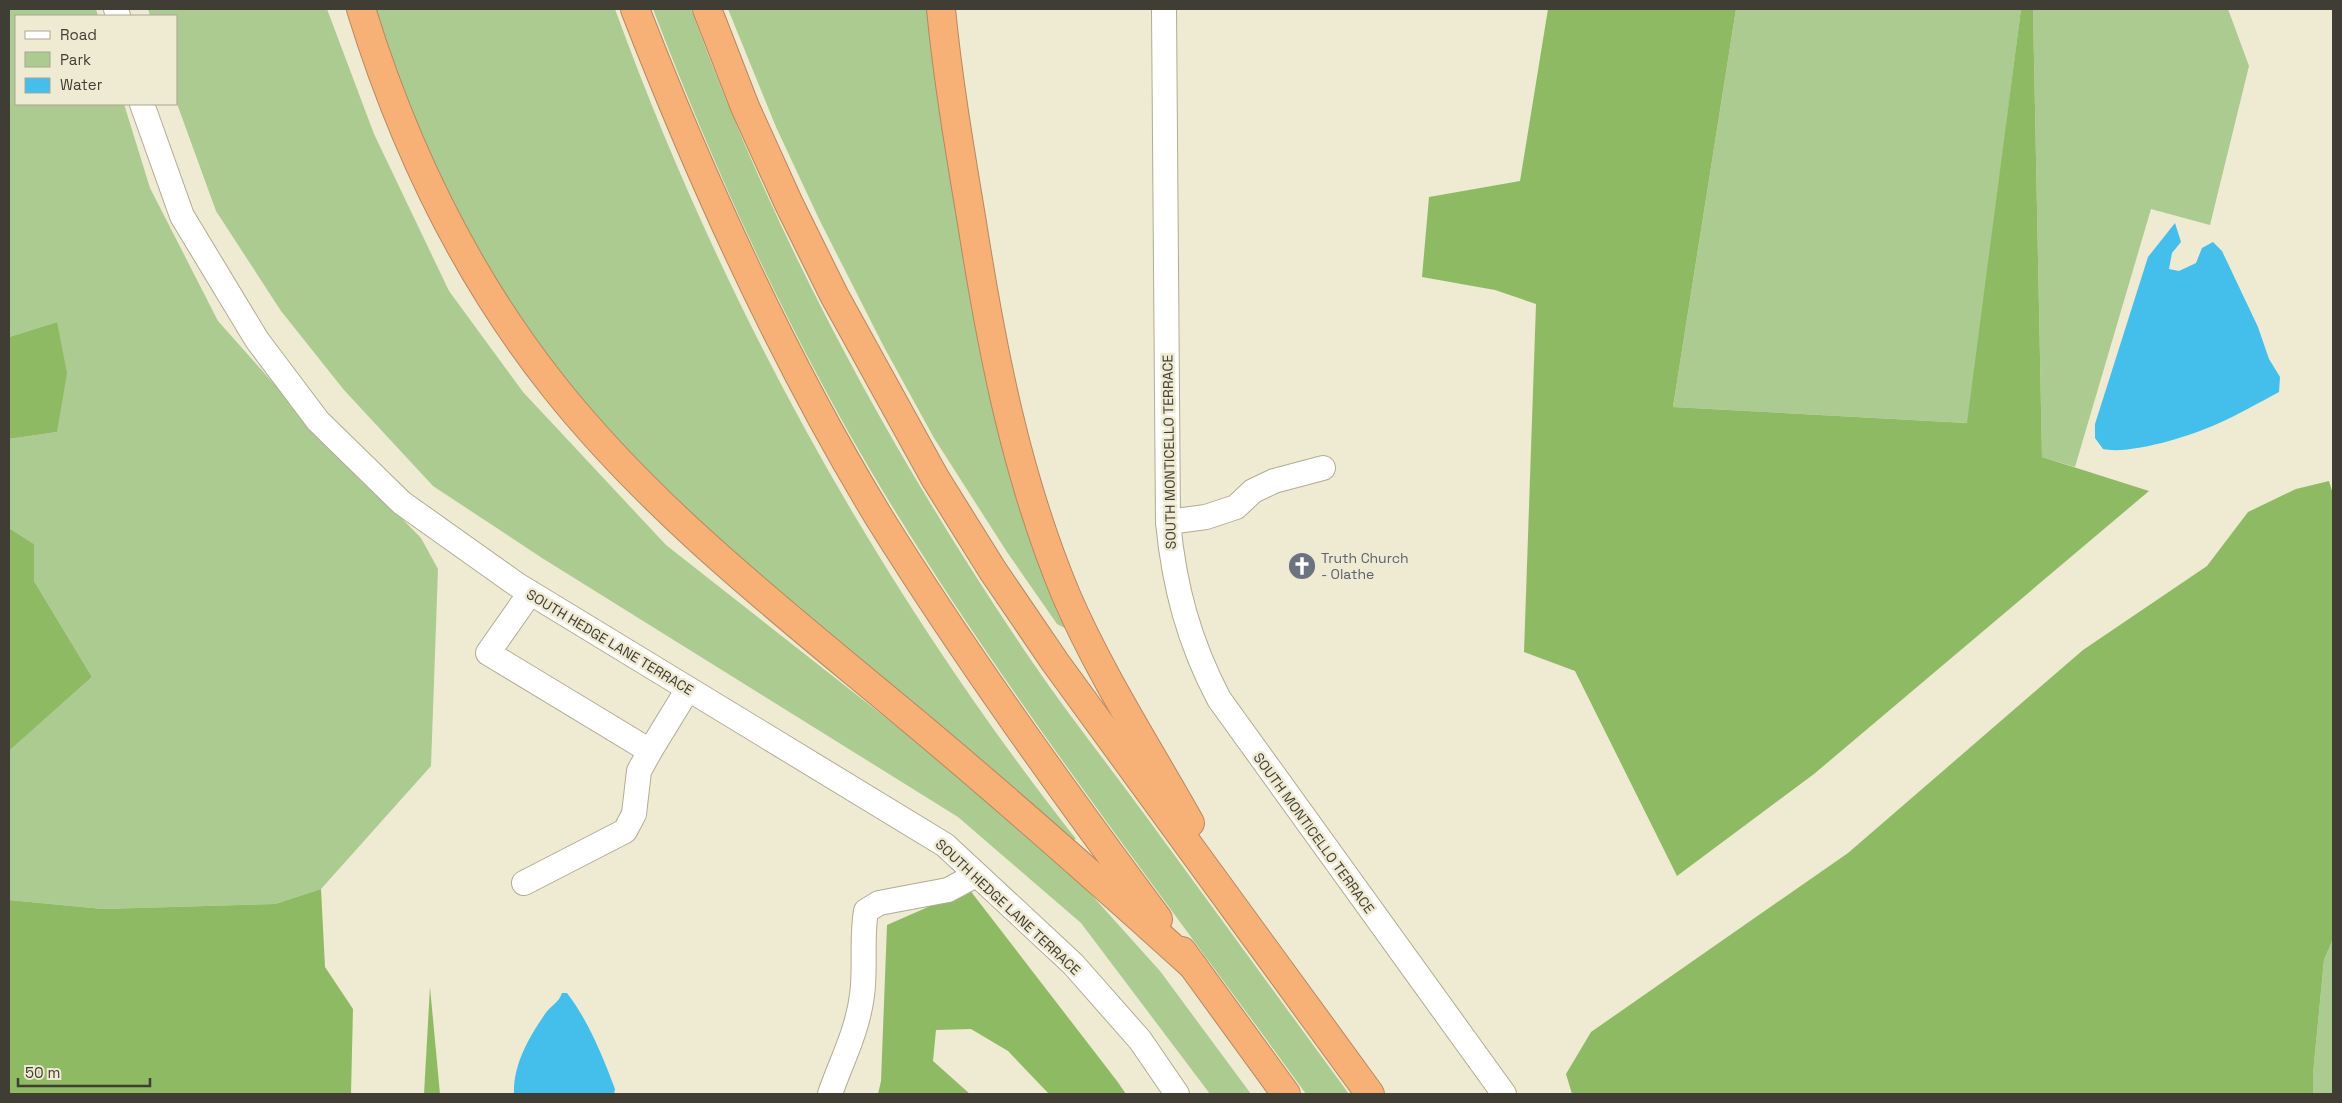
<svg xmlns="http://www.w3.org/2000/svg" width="2342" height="1103" viewBox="0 0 2342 1103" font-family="'Space Grotesk',sans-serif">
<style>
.green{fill:#accb90}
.forest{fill:#8fba64}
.water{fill:#44bfec}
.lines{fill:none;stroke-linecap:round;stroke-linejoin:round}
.minor-casing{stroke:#b1ac95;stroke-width:26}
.highway-casing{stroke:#b7885f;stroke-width:30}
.minor{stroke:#fff;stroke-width:24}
.highway{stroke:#f7b176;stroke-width:28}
.labels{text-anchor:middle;stroke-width:5;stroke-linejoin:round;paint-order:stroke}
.street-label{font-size:14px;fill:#3f3d34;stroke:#efead2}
.worship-label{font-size:14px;fill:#5b616d;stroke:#efead2;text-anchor:start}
</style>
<rect width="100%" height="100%" fill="#efead2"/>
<g class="green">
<path d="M9,9h87l2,7h-82v88h108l26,84 68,133 97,109 106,108 17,31 -7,197 -110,123 -46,15 -172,5 -94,-9v-149l83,-74 -58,-96v-37l-25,-16v-89l48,-7v-110l-48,15z"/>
<path d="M148,9h179l47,125 75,157 74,101 143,153 280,220 116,97 98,109 91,123h-41l-129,-171 -123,-106 -416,-259 -109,-72 -89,-96 -63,-79 -65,-100 -40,-110v-85h-26z"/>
<path d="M372,9h243c108,298 265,581 461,830l-5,2 -318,-267 -164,-160 -88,-121 -65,-116z"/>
<path d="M653,9h38c84,231 202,448 340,651 36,53 76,103 114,155 68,93 136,186 204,279h-43c-143,-198 -295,-392 -422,-601 -92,-152 -168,-319 -231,-484z"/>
<path d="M728,9h199l4,25 143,599 -17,-9 -50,-72 -73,-114 -50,-91 -65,-128 -43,-92z"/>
<path d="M1736,9h285l-53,414 -295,-16z"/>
<path d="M2033,9h195l21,57 -39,159 -59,-16 -76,258 -33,-10z"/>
<path d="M2333,939v155h-20v-20l11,-114z"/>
</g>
<g class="forest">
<path d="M1548,9h188l-63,398 294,16 54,-414h12l9,448 107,34 -335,283 -137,102 -102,-205 -51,-19 12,-348 -41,-14 -73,-13 7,-80 91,-16z"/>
<path d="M57,322l10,51 -10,59 -48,7v-102z"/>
<path d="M2329,481l4,13v445l-9,21 -11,114v20h-741l-6,-20 25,-42 257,-179 235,-203 124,-84 41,-54 48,-23z"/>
<path d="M9,528l25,16v37l58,96 -83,74z"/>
<path d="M321,889l4,78 28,42 -2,85h-342v-194l94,9 172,-5z"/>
<path d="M969,889l148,192 9,13h-77l-41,-43 -37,-22 -35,1 -3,31 37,33h-92l3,-13 6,-156z"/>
<path d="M430,987l10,107h-16z"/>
</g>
<g class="water">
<path d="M2175,223l6,19 -9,11 -3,16 10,2 17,-8 6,-15 11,-6 9,9 36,76 11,32 11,18 -1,15c-21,11 -41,23 -62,32 -26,12 -87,31 -114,25l-8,-11v-14l53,-167z"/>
<path d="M562,993h5c21,27 36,64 48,96l-1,5h-100c-1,-29 15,-57 31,-80 6,-9 13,-10 17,-21z"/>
</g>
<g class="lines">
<defs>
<g id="minor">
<path d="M116,9l2,7"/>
<path d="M1164,9l4,513c6,64 21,120 51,177l285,395"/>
<path d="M142,104l40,112 75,124 61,81 84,82 114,81 429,261 128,119 67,76 37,54"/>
<path d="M1168,522l38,-5 30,-10 17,-16 21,-10 49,-13"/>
<path d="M530,593l-42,60 162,98 38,-62"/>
<path d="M524,883l101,-52 9,-17 5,-43 11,-20"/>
<path d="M830,1094c11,-32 28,-64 32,-99 4,-28 -1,-56 4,-84l13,-8 69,-13 28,-15"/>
</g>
<g id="highway">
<path d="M361,9c42,136 104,266 194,379 99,124 224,221 345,322 100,83 197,169 293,256"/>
<path d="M635,9c68,175 147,349 245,510 86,138 181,269 278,400"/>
<path d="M707,9l38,98 44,97 45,91 101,183 58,93 62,91 315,432"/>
<path d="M941,9c7,72 19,142 31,214 20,127 44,252 94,372 34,79 82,153 124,228"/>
<path d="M1182,951l104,143"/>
</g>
</defs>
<use href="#minor" class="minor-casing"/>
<use href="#highway" class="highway-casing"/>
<use href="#minor" class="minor"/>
<use href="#highway" class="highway"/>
</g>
<defs>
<symbol id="church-disc" viewBox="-11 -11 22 22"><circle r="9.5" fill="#6b7280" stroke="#efead2"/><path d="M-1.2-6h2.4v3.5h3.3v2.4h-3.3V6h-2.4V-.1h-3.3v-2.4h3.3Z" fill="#fff"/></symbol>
</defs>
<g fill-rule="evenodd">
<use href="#church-disc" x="1286" y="550" width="32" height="32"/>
</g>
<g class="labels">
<g class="street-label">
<text transform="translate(1169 452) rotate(-91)" y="5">SOUTH MONTICELLO TERRACE</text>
<text transform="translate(610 642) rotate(31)" y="5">SOUTH HEDGE LANE TERRACE</text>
<text transform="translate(1314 833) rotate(54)" y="5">SOUTH MONTICELLO TERRACE</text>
<text transform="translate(1008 907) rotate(43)" y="5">SOUTH HEDGE LANE TERRACE</text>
</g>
<g class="worship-label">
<text x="1321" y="563">Truth Church<tspan x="1321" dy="16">- Olathe</tspan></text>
</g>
</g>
<rect width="2342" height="1103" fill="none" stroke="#3f3d34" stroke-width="20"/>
<rect x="15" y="15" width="162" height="90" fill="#efead2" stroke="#a9a593"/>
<rect x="25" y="31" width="25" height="8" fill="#ffffff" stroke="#a9a593"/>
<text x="60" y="40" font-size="15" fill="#3f3d34">Road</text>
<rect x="25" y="52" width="25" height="15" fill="#accb90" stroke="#a9a593"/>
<text x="60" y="65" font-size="15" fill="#3f3d34">Park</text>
<rect x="25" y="78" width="25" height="15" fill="#44bfec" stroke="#a9a593"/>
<text x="60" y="90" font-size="15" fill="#3f3d34">Water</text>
<path d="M18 1078v8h132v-8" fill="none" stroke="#3f3d34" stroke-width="2.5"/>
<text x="25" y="1078" font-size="15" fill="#3f3d34" stroke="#efead2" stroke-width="4" paint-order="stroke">50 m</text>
</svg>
